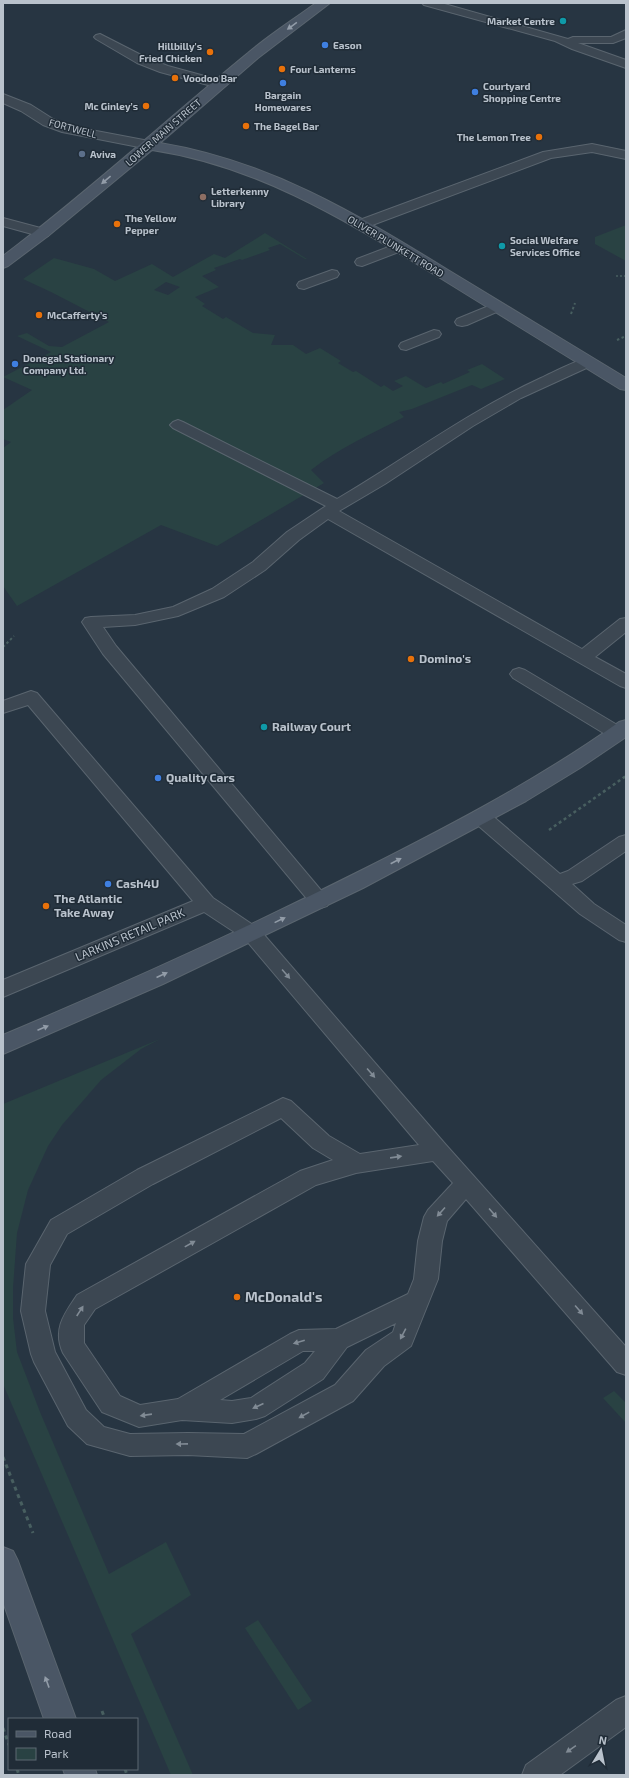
<svg xmlns="http://www.w3.org/2000/svg" width="629" height="1778" viewBox="0 0 629 1778" font-family="'Exo 2',sans-serif">
<style>
.green{fill:#294243;fill-rule:evenodd}
.lines{fill:none;stroke-linecap:round;stroke-linejoin:round}
.lane-casing{stroke:#5a656f;stroke-width:2}
.street-casing{stroke:#5a656f;stroke-width:2}
.secondary-casing{stroke:#5a656f;stroke-width:2}
.path-far3{stroke:#485f60;stroke-width:1.5;stroke-dasharray:2 2;stroke-linecap:butt}
.path-far2{stroke:#485f60;stroke-width:2;stroke-dasharray:2.5 2.5;stroke-linecap:butt}
.path-far1{stroke:#485f60;stroke-width:2.5;stroke-dasharray:3 3;stroke-linecap:butt}
.path{stroke:#485f60;stroke-width:3;stroke-dasharray:4 4;stroke-linecap:butt}
.lane{fill:#3c4752;fill-rule:evenodd}
.street{fill:#3c4752;fill-rule:evenodd}
.secondary{fill:#4a5665;fill-rule:evenodd}
.oneway{fill:#929ca8}
.oneway2{fill:#818b95}
.culture-dot{fill:#0f9aa8;stroke:#202c37;stroke-width:1.5}
.shop-dot{fill:#3f7fe0;stroke:#202c37;stroke-width:1.5}
.food-dot{fill:#e8710a;stroke:#202c37;stroke-width:1.5}
.service-dot{fill:#5c6f8a;stroke:#202c37;stroke-width:1.5}
.education-dot{fill:#8d6e63;stroke:#202c37;stroke-width:1.5}
.labels{text-anchor:middle;stroke-width:3;stroke-linejoin:round;paint-order:stroke}
.far-poi-label{font-size:10px;font-weight:bold;fill:#b9c2cc;stroke:#202c37;text-anchor:start}
.far-street-label{font-size:10px;fill:#b9c2cc;stroke:#202c37}
.poi-label{font-size:12px;font-weight:bold;fill:#b9c2cc;stroke:#202c37;text-anchor:start}
.street-label{font-size:12px;fill:#b9c2cc;stroke:#202c37}
.near-poi-label{font-size:14px;font-weight:bold;fill:#b9c2cc;stroke:#202c37;text-anchor:start}
</style>
<rect width="100%" height="100%" fill="#273542"/>
<g class="green">
<path d="M626,225v36l-31,-17v-7z"/>
<path d="M265,233l42,26h-2l-25,-15 -12,4 2,2 -28,10 -2,-1 -26,9 2,2 -14,6 17,11 -24,10 10,7 -3,2 21,13 3,-2 27,16 22,2 -4,10h22l13,9 14,-6 21,13 -3,2 15,9 3,-1 25,16 3,-2 9,6 10,-5 -9,-5 12,-5 20,12 15,-6 2,2 27,-12 -3,-2 15,-6 23,15 -24,10 -9,-4 -60,24 -13,3 5,5c-31,16 -65,31 -93,53l13,13 -107,63 -56,-21 -144,81 -14,-20v-138l8,-6 -8,-3v-29l29,-20 -29,-13 48,-25 -34,-16 10,-3 22,13 13,1 47,-25 -58,-30 -28,-13 31,-21 40,11 21,12 37,-17 21,13 41,-23 11,4zM166,282l14,5 -12,8 -14,-5z"/>
<path d="M160,1039l-19,10 -40,31 -39,45 -14,21 -20,44 -11,43 -4,55v30l4,34 23,60 69,162 57,-32 25,53 -60,39 62,141h-22l-168,-391v-280z"/>
<path d="M614,1391l12,12v20l-23,-25z"/>
<path d="M258,1620l54,81 -14,9 -53,-82z"/>
</g>
<g class="lines">
<defs>
<g id="lane">
<path d="M422,3h19l127,36 5,-2h38l15,-7v8l-13,5h-35l48,17v8l-54,-19 -17,-8 -131,-36z"/>
<path d="M100,34l45,23 23,9 55,15 2,3 -2,3 -4,1 -59,-16 -23,-9 -41,-24 -2,-2 2,-2z"/>
<path d="M592,144l34,7v8l-34,-7 -41,6 -184,69h-10l-2,-3 2,-3 186,-69z"/>
<path d="M3,218l45,12 2,3 -2,3 -5,1 -40,-11z"/>
<path d="M399,243l5,1 2,3 -2,3 -42,16 -5,-1 -2,-3 2,-3z"/>
<path d="M332,270l5,1 2,3 -2,3 -33,12 -5,-1 -2,-3 2,-3z"/>
<path d="M496,303l5,1 2,3 -2,3 -34,15 -5,1 -5,-1 -2,-3 2,-3z"/>
<path d="M434,330l5,1 2,3 -2,3 -33,13 -5,-1 -2,-3 2,-3z"/>
<path d="M588,358l5,1 2,3 -2,3 -72,33 -48,28 -88,58 -46,27 243,138 38,-30 6,-1v14l-31,25 31,17v14l-6,-2 -292,-167 -29,21 -34,30 -41,27 -46,19 -43,9 -32,2 13,19 214,255 -3,5 -7,2 -7,-2 -210,-252 -21,-32 3,-4 6,-1 44,-2 38,-8 39,-18 41,-27 34,-30 39,-26 -153,-78 -3,-3 3,-3 5,-2 5,2 154,77c68,-40 132,-88 204,-121 15,-7 31,-16 47,-20z"/>
<path d="M519,668l6,2 99,59 2,4 -2,4 -7,2 -7,-2 -97,-59 -3,-4 3,-4z"/>
<path d="M31,691l6,2 176,205 46,31 187,216 180,202v28l-9,-3 -151,-173 -19,22 -5,20 -4,38 -27,67 -27,20 -31,35 -97,53 -9,4 -59,-3 -58,1 -43,-12 -19,-18 -34,-64 -3,-8 -10,-43 5,-47 25,-44 86,-50 146,-72 8,3 38,35 31,18 59,-9 -174,-206 -41,-27 -201,85v-17l190,-79 -165,-196 -25,8v-12zM281,1118l32,30 20,12 -33,11 -223,124c-12,18 -25,34 -14,58l39,59 37,15 43,-7 50,3 24,-4 9,-3 58,-37 24,-32 49,-24 -3,9 -27,18 -31,35 -91,49 -56,-1 -58,1 -26,-7 -18,-17 -31,-58 -10,-41 5,-46 17,-31 86,-50zM433,1161l20,22 -25,27 -4,7 -6,24 -4,38 -6,15 -72,35 -37,1 -9,4 -112,65 -38,6 -20,-9 -36,-53v-18l11,-16 221,-124 40,-12zM303,1351h12l-10,12 -54,35 -19,3 -12,-1z"/>
<path d="M481,810l7,2 72,62 8,-3 51,-34 7,-2v16l-44,30 -10,3 22,20 32,21v17l-7,-2 -39,-26 -106,-92 -3,-5 3,-5z"/>
<path d="M626,1696v31l-66,48h-38l4,-10 90,-65z"/>
</g>
<path id="street" d="M3,94l28,11 22,14 17,7 79,15 5,1 2,3 -2,3 -5,1 -87,-17 -19,-7 -22,-14 -18,-8z"/>
<g id="secondary">
<path d="M316,3h14l-72,55 -98,85c109,18 195,70 288,127 59,36 119,72 178,108v12l-6,-1c-61,-38 -122,-75 -183,-113 -91,-55 -178,-110 -285,-126l-104,86 -40,30 -5,2v-12c85,-64 163,-136 245,-203 21,-18 45,-33 68,-50z"/>
<path d="M626,720v17l-46,31 -54,33 -163,87 -200,96 -160,70v-19c123,-52 244,-107 363,-167 87,-44 173,-89 253,-146z"/>
<path d="M3,1547l10,4 5,10 58,158h-32l-41,-117z"/>
<path d="M63,1769h32l2,6h-32z"/>
</g>
</defs>
<use href="#lane" class="lane-casing"/>
<use href="#street" class="street-casing"/>
<use href="#secondary" class="secondary-casing"/>
<path class="path-far3" d="M616,276h10"/>
<g class="path-far2">
<path d="M571,314l4,-11"/>
<path d="M617,340l9,-4"/>
<path d="M3,647l11,-11"/>
</g>
<path class="path-far1" d="M549,830l77,-54"/>
<g class="path">
<path d="M3,1457l30,76"/>
<path d="M102,1711l3,8"/>
<path d="M3,1728l6,17"/>
<path d="M17,1769l2,6"/>
<path d="M125,1769l2,6"/>
</g>
<use href="#lane" class="lane"/>
<use href="#street" class="street"/>
<use href="#secondary" class="secondary"/>
</g>
<defs><path id="oneway-solid" d="M-6-.8H1V-3.2L6.5 0L1 3.2V.8H-6Z"/></defs>
<g class="oneway">
<use href="#oneway-solid" transform="translate(292 26) rotate(144)"/>
<use href="#oneway-solid" transform="translate(106 180) rotate(140)"/>
<use href="#oneway-solid" transform="translate(396 861) rotate(-27)"/>
<use href="#oneway-solid" transform="translate(280 920) rotate(-26)"/>
<use href="#oneway-solid" transform="translate(162 975) rotate(-24)"/>
<use href="#oneway-solid" transform="translate(43 1028) rotate(-23)"/>
<use href="#oneway-solid" transform="translate(47 1682) rotate(-110)"/>
</g>
<g class="oneway2">
<use href="#oneway-solid" transform="translate(286 974) rotate(49)"/>
<use href="#oneway-solid" transform="translate(371 1073) rotate(49)"/>
<use href="#oneway-solid" transform="translate(396 1157) rotate(-8)"/>
<use href="#oneway-solid" transform="translate(441 1212) rotate(132)"/>
<use href="#oneway-solid" transform="translate(493 1213) rotate(49)"/>
<use href="#oneway-solid" transform="translate(190 1244) rotate(-29)"/>
<use href="#oneway-solid" transform="translate(579 1310) rotate(49)"/>
<use href="#oneway-solid" transform="translate(80 1311) rotate(-57)"/>
<use href="#oneway-solid" transform="translate(403 1334) rotate(118)"/>
<use href="#oneway-solid" transform="translate(299 1342) rotate(164)"/>
<use href="#oneway-solid" transform="translate(258 1406) rotate(156)"/>
<use href="#oneway-solid" transform="translate(146 1415) rotate(172)"/>
<use href="#oneway-solid" transform="translate(304 1415) rotate(151)"/>
<use href="#oneway-solid" transform="translate(182 1444) rotate(179)"/>
<use href="#oneway-solid" transform="translate(571 1749) rotate(145)"/>
</g>
<g class="culture-dot">
<circle cx="563" cy="21" r="4"/>
<circle cx="502" cy="246" r="4"/>
<circle cx="264" cy="727" r="4"/>
</g>
<g class="shop-dot">
<circle cx="325" cy="45" r="4"/>
<circle cx="283" cy="83" r="4"/>
<circle cx="475" cy="92" r="4"/>
<circle cx="15" cy="364" r="4"/>
<circle cx="158" cy="778" r="4"/>
<circle cx="108" cy="884" r="4"/>
</g>
<g class="food-dot">
<circle cx="210" cy="52" r="4"/>
<circle cx="282" cy="69" r="4"/>
<circle cx="175" cy="78" r="4"/>
<circle cx="146" cy="106" r="4"/>
<circle cx="246" cy="126" r="4"/>
<circle cx="539" cy="137" r="4"/>
<circle cx="117" cy="224" r="4"/>
<circle cx="39" cy="315" r="4"/>
<circle cx="411" cy="659" r="4"/>
<circle cx="46" cy="906" r="4"/>
<circle cx="237" cy="1297" r="4"/>
</g>
<circle class="service-dot" cx="82" cy="154" r="4"/>
<circle class="education-dot" cx="203" cy="197" r="4"/>
<g class="labels">
<g class="far-poi-label">
<text x="555" y="25" text-anchor="end">Market Centre</text>
<text x="333" y="49">Eason</text>
<text x="202" y="50" text-anchor="end">Hillbilly's<tspan x="202" dy="12">Fried Chicken</tspan></text>
<text x="290" y="73">Four Lanterns</text>
<text x="183" y="82">Voodoo Bar</text>
<text x="483" y="90">Courtyard<tspan x="483" dy="12">Shopping Centre</tspan></text>
<text x="283" y="99" text-anchor="middle">Bargain<tspan x="283" dy="12">Homewares</tspan></text>
<text x="138" y="110" text-anchor="end">Mc Ginley’s</text>
<text x="254" y="130">The Bagel Bar</text>
<text x="531" y="141" text-anchor="end">The Lemon Tree</text>
<text x="90" y="158">Aviva</text>
<text x="211" y="195">Letterkenny<tspan x="211" dy="12">Library</tspan></text>
<text x="125" y="222">The Yellow<tspan x="125" dy="12">Pepper</tspan></text>
<text x="510" y="244">Social Welfare<tspan x="510" dy="12">Services Office</tspan></text>
<text x="47" y="319">McCafferty’s</text>
<text x="23" y="362">Donegal Stationary<tspan x="23" dy="12">Company Ltd.</tspan></text>
</g>
<g class="far-street-label">
<text transform="translate(73 128) rotate(15)" y="4">FORTWELL</text>
<text transform="translate(163 132) rotate(-41)" y="4">LOWER MAIN STREET</text>
<text transform="translate(396 246) rotate(31)" y="4">OLIVER PLUNKETT ROAD</text>
</g>
<g class="poi-label">
<text x="419" y="663">Domino's</text>
<text x="272" y="731">Railway Court</text>
<text x="166" y="782">Quality Cars</text>
<text x="116" y="888">Cash4U</text>
<text x="54" y="903">The Atlantic<tspan x="54" dy="14">Take Away</tspan></text>
</g>
<g class="street-label">
<text transform="translate(130 935) rotate(-23)" y="4">LARKINS RETAIL PARK</text>
</g>
<g class="near-poi-label">
<text x="245" y="1302">McDonald's</text>
</g>
</g>
<rect width="629" height="1778" fill="none" stroke="#b9c2cc" stroke-width="8"/>
<rect x="8" y="1718" width="130" height="52" fill="#202c37" stroke="#5d6873"/>
<rect x="16" y="1731" width="20" height="6" fill="#4a5665" stroke="#5d6873"/>
<text x="44" y="1738" font-size="12" fill="#b9c2cc">Road</text>
<rect x="16" y="1748" width="20" height="12" fill="#294243" stroke="#5d6873"/>
<text x="44" y="1758" font-size="12" fill="#b9c2cc">Park</text>
<g transform="translate(601 1750) rotate(10)" stroke="#202c37" stroke-width="3" paint-order="stroke">
<path d="M0-3L7 15L0 10L-7 15Z" fill="#b9c2cc"/>
<text y="-6" font-size="11" font-weight="bold" text-anchor="middle" fill="#b9c2cc">N</text>
</g>
</svg>
